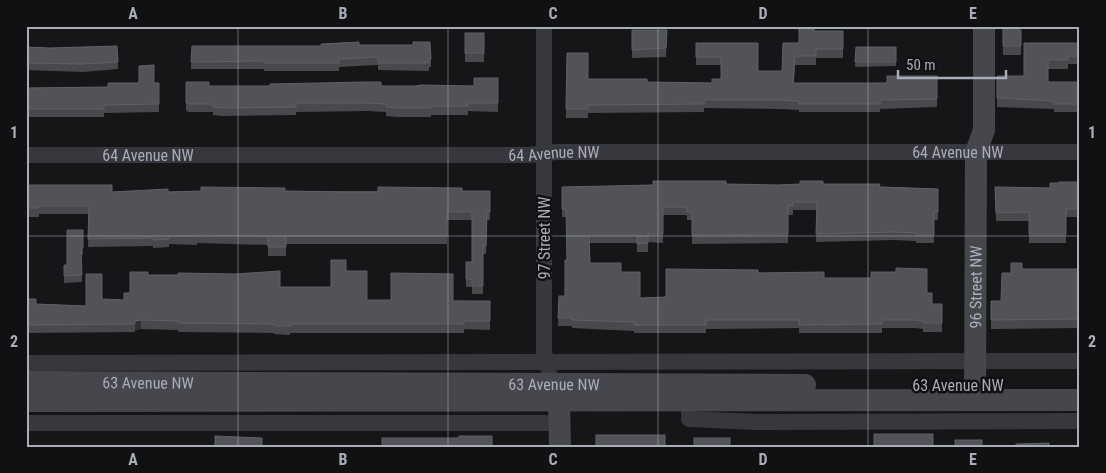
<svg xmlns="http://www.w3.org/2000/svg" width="1106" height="473" viewBox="0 0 1106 473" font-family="'Roboto Condensed',sans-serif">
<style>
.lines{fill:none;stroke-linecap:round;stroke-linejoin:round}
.street{stroke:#37383d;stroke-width:16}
.secondary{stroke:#45474d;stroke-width:22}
.wall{fill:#47494d}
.shaded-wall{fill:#2f3033}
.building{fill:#525359;stroke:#5f6168}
.grid{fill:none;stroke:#a8adb8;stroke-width:1;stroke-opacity:0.55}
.labels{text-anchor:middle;stroke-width:5;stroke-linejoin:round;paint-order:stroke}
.street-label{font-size:16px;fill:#a8adb8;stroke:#111113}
.neatline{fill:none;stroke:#a8adb8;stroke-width:2}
.grid-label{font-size:16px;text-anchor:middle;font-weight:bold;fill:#a8adb8}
</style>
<rect width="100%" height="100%" fill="#161618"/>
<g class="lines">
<g class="street">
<path d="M544,26v326l5,19"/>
<path id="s1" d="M26,155h503l27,-3h524"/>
<path d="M26,363l1054,-2"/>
<path d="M689,401v18l67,3 324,-1"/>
<path d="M26,423h533"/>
</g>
<g class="secondary">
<path id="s2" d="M26,382l779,3"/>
<path d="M554,387l5,13 1,47"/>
<path id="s3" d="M975,399l1,-247 8,-22v-104"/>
<path d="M26,401l1054,-1"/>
</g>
</g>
<g class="wall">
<path d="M1003,26l18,4v25h-18z"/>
<path d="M632,30h35l-1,27 -34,1z"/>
<path d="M814,31h29v27h-27v7h-21l-1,18h93l50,-7v31l-57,2v3h-81v-2l-20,-1 -75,-1v4l-116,1v5h-22l1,-65 21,26 59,3 65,1 9,-4v-14h-25v-22l62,28h24l17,-28z"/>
<rect x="465" y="33" width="19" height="29"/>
<path d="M1024,43h56v21h-12v5h-20v13h32v30h-26v-3l-57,-2v-31h27z"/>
<path d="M359,45l72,14v8h-2v4l-51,-1v-5l-39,2v4h-75v-2h-73v-7l130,-16z"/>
<path d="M117,46l1,23 -35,3 -57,-2v-23l24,1z"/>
<path d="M856,47h40v19l-41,1z"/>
<path d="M498,78v34l-30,-1v4h-37v2h-34l-11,-1v-4l-18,-1 -72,1v3l-73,1 -10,-1v-3h-24l-3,-1v-29l23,4h265z"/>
<path d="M139,83h20v29l-55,1v4h-78v-29l82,-1z"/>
<path d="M1080,182v35h-14v26h-37v-22h-33l-1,-34 55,1 9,-5z"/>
<path d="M726,184l53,1 44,-1 115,5v31h-4v23h-18v-2l-22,-1 -78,2 1,-32h-24v5h-5v28l-96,1v-24h-5v-5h-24v28l-15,-1v10h-11v-9h-47v20l31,9 19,26 26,-1 92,-24 66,5 103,15 5,11h10v28h-19v-3l-8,-1h-33v5h-83v-5l-93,1v4h-72v-2l-62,-3v-2h-14l1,-30h6l2,-36 -1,-43h-4v-30z"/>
<path d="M26,185l86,7 173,-1h205v29h-3l-1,34h-3v40h-11v-7h-6v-25h6v-42h-25v24h-161v12h-18v-11l-71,-2v2l-28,-1v3l-16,1v-2l-65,1 1,-33h-50v3h-13z"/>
<path d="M83,230v25h-2l1,27 -18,1v-18h3z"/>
<rect x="26" y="240" width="2" height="43"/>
<path d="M1022,269h58v59l-89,1v-9l10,-19 10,-28z"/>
<path d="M346,271l21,29 123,1v29l-26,-1v4h-174v2l-16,-1v-1l-96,-1v-2l-37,-1 -6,1v2l-109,1v-34l10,5 50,2 16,-7 22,1 24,-25 132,12h51z"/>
</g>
<path class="shaded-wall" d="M141,320v9l-6,1v-9z"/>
<g class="building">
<path d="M799,26h15v5h29v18h-27v7h-21l-2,27h94v-7h50v23l-57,1v4h-81v-3l-20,-1h-75v4l-116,1v4h-22l1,-56h21v26h59v3l65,1v-4h9v-22h-25v-14h62v28h24l1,-28h16z"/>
<path d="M1003,26h15v4h3v16h-18z"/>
<path d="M632,30h35l-1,18 -34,2z"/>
<rect x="465" y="33" width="19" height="20"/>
<path d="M359,42v3h54v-3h17l1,17h-2v4h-51v-6l-39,2v4h-75v-2l-73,1 1,-16h129v-2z"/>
<path d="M1024,43h56v13h-12v4h-20v22h32v22h-26v-3l-57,-3v-22h27z"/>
<path d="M117,46l1,16 -35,2 -57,-1v-16l24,1z"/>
<path d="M856,47h40v15h-41z"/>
<path d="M154,65v18h5v21l-55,1v4h-78v-21l82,-1v-4h31v-17z"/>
<path d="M474,78h24v25h-30v3h-37v2h-34l-11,-1v-3l-18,-1h-72v4l-73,1 -10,-1v-3h-24l-3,-1v-21h23v4h61v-2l95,-2h16v4h35l5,-1 53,1z"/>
<path d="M653,181h73v3l53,1 21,-1v-3h23v3h57l-1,3 59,2v23h-4v23h-18v-2l-22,-1 -78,2 1,-32h-24v4h-5v28l-96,1v-23h-5v-5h-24v27h-15v9l-11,1v-9h-48l1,28h31v9h19v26l26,-1v-28l92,1v3l66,-1v6h47v-6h25v-4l31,1v24h5v11h10v19h-19v-2l-8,-1h-33v4l-83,1v-5h-93v5h-72v-3l-62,-2v-2h-14l1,-22h6v-36h2l-1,-51h-4v-22l91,-2z"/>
<path d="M1059,182h21v27h-14v25h-37v-22l-33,1 -1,-26 55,1v-5h9z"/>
<path d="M26,185h86v7l56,-3v3l33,-1v-4l84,1v3l57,1h36v-5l84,1v3h28v21h-3l-1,34 -3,-1v41h-11v-7h-6v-17h6v-50h-25v24h-161v11h-18v-11l-71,-1v1h-28v3l-16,1v-2l-65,1 1,-33h-50v2h-13z"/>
<path d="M67,230h16v18h-2l1,27 -18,1v-11h3z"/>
<rect x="26" y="240" width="2" height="39"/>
<path d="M331,260h15v11h21v29h24v-27l62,1v27h37v20h-26v3h-174v2h-16v-2l-96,-1v-2l-37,-1 -6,1v3l-109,1v-26h10v5l50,2v-32h16v25l22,1v-7h6v-21h18v3h30v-2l57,1 45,-3v16h51z"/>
<path d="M1011,263h11v6h58v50l-89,1v-19h10l1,-28h9z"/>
<rect x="874" y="434" width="59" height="13"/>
<rect x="596" y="435" width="69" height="12"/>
<path d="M215,436l47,2v9h-47z"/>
<path d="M459,436h33v11h-110v-9h77z"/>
<rect x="694" y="438" width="36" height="9"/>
<rect x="955" y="440" width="27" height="7"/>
<path d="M1049,443v4h-33v-3z"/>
</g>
<path class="grid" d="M238,26v421M448,26v421M658,26v421M868,26v421M26,236h1054"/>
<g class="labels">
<g class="street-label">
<text dy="6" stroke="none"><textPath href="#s1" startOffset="932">64 Avenue NW</textPath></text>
<text dy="6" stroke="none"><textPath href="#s1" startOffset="528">64 Avenue NW</textPath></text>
<text dy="6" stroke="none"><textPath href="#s1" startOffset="122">64 Avenue NW</textPath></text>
<text transform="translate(544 238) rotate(-90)" y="6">97 Street NW</text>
<text dy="6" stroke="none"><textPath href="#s3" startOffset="112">96 Street NW</textPath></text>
<text dy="6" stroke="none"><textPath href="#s2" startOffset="122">63 Avenue NW</textPath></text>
<text dy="6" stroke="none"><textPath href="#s2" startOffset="528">63 Avenue NW</textPath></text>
<text x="958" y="391">63 Avenue NW</text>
</g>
</g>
<rect width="1106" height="473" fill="none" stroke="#111113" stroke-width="55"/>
<path d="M898 70v8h108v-8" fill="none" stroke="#a8adb8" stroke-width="2.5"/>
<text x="906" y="70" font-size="15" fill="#a8adb8" stroke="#111113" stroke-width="4" paint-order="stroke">50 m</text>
<rect x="28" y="28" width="1050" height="418" class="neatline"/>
<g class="grid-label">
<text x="133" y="19">A</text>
<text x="343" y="19">B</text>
<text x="553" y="19">C</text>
<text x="763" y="19">D</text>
<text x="973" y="19">E</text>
<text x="14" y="138">1</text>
<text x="1092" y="138">1</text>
<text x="14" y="347">2</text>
<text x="1092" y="347">2</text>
<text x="133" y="465">A</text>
<text x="343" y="465">B</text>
<text x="553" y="465">C</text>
<text x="763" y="465">D</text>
<text x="973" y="465">E</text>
</g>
</svg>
